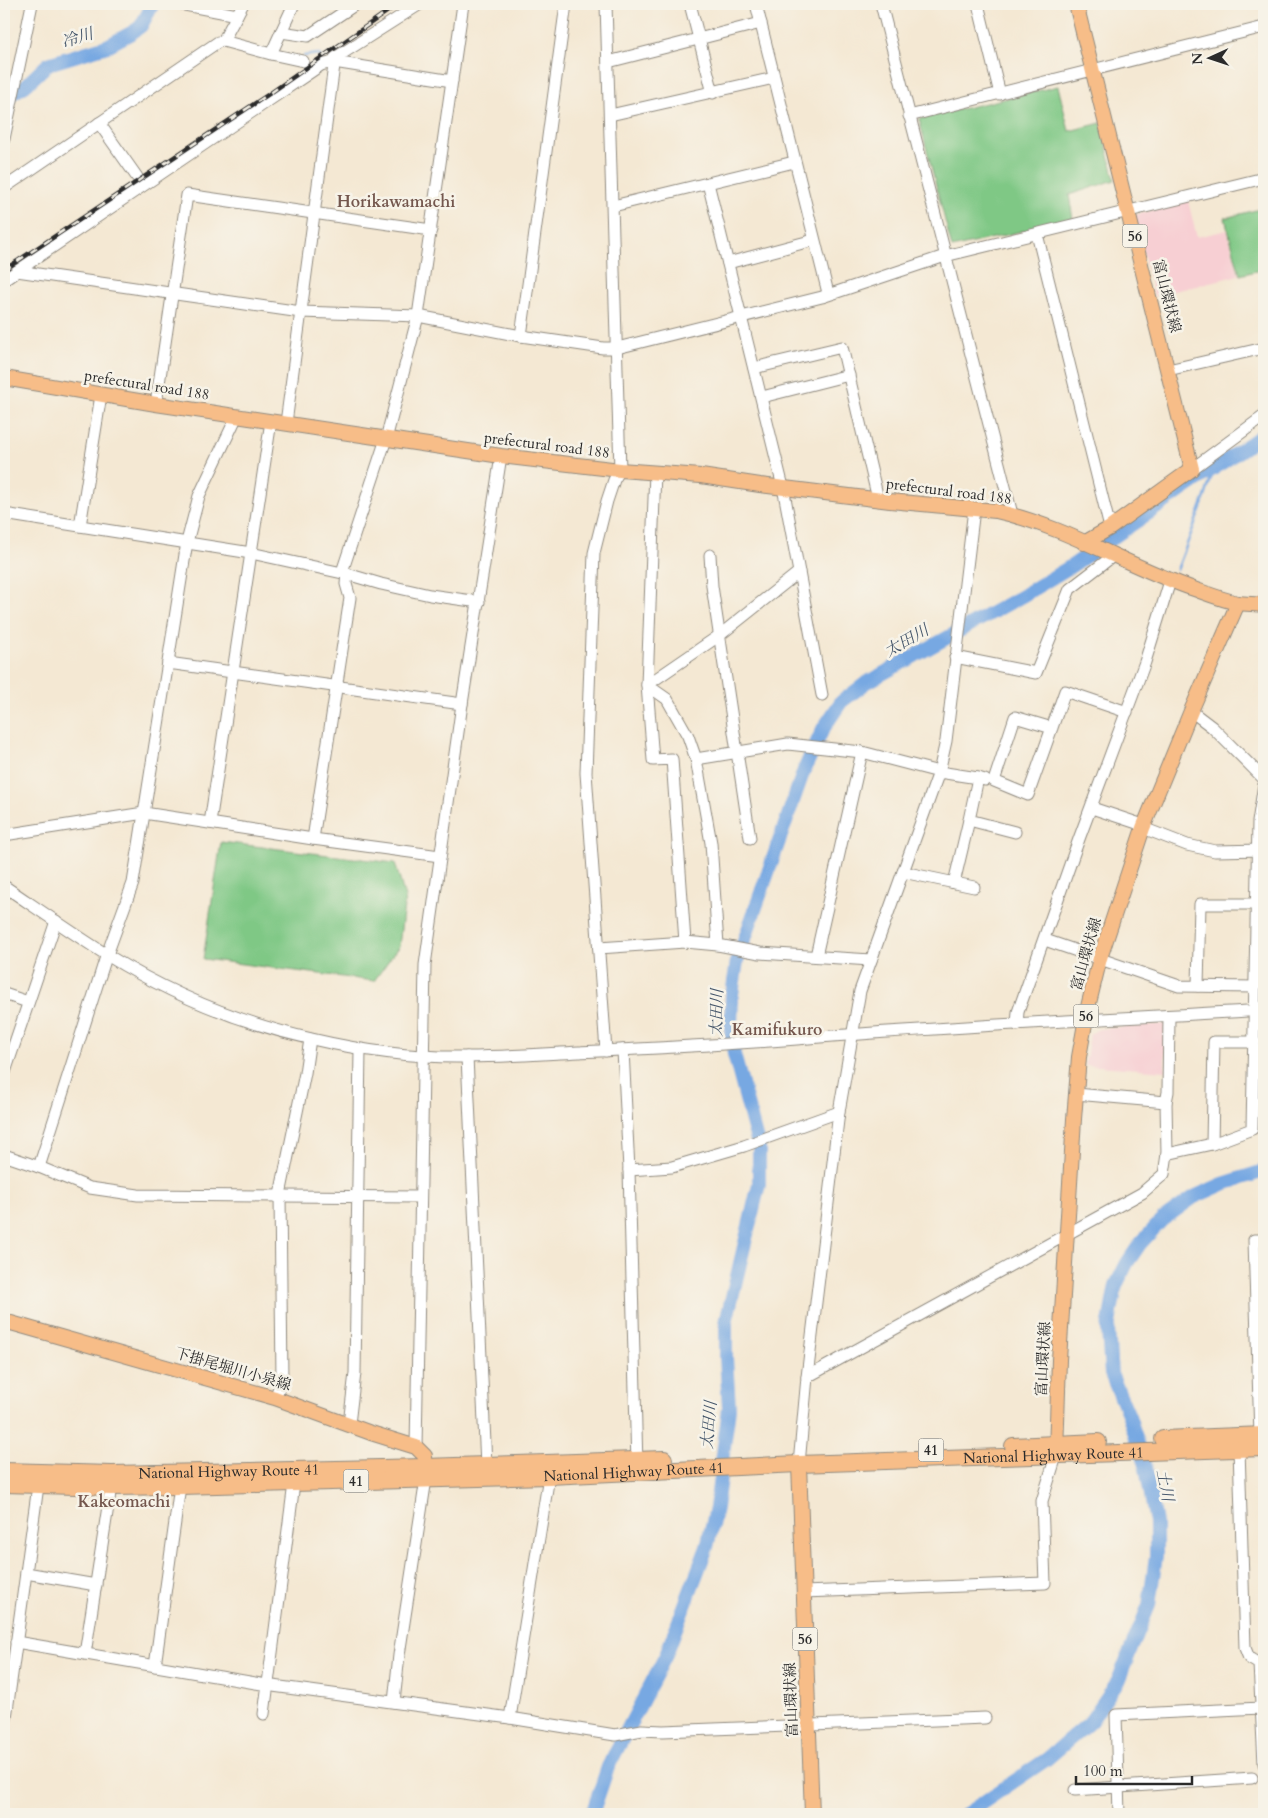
<svg xmlns="http://www.w3.org/2000/svg" width="1268" height="1818" viewBox="0 0 1268 1818" font-family="Cardo,'Noto Serif JP',serif">
<style>
.built{fill:#f7cfd3}
.green{fill:#7fc885;stroke:#557a58}
.lines{fill:none;stroke-linecap:round;stroke-linejoin:round}
.stream{stroke:#77a8e2;stroke-width:2.5}
.river{stroke:#77a8e2;stroke-width:14}
.minor-casing{stroke:#908a7f;stroke-width:13}
.major-casing{stroke:#908a7f;stroke-width:16}
.highway-casing{stroke:#908a7f;stroke-width:18}
.minor{stroke:#fff;stroke-width:11}
.major{stroke:#f7bd88;stroke-width:14}
.highway{stroke:#f7bd88;stroke-width:16}
.rail-casing{stroke:#2b2b2b;stroke-width:4.5}
.rail{stroke:#f7f3e8;stroke-width:2.5;stroke-dasharray:8;stroke-linecap:butt}
.labels{text-anchor:middle;stroke-width:5;stroke-linejoin:round;paint-order:stroke}
.shield{fill:#f7f3e8;stroke:#686764;stroke-width:1}
.shield-label{font-size:14px;font-weight:bold;fill:#2b2b2b}
.street-label{font-size:15px;fill:#2b2b2b;stroke:#f7f3e8}
.water-label{font-size:16px;font-style:italic;fill:#46576b;stroke:#f7f3e8}
.neighbourhood-label{font-size:16px;font-weight:bold;fill:#74574e;stroke:#f7f3e8}
</style>
<rect width="100%" height="100%" fill="#f7f3e8"/>
<filter id="ink" filterUnits="userSpaceOnUse"><feTurbulence type="fractalNoise" baseFrequency=".02" numOctaves="2"/><feDisplacementMap in="SourceGraphic" scale="10" xChannelSelector="R" yChannelSelector="G"/><feConvolveMatrix kernelMatrix="1 2 1 2 8 2 1 2 1" color-interpolation-filters="sRGB"/></filter>
<filter id="wash" filterUnits="userSpaceOnUse"><feTurbulence type="fractalNoise" baseFrequency=".0096" numOctaves="4" result="noise"/><feDisplacementMap in="SourceGraphic" scale="20" xChannelSelector="R" yChannelSelector="G"/><feGaussianBlur stdDeviation="1.12" result="paint"/><feColorMatrix in="noise" values="0 0 0 0 0 0 0 0 0 0 0 0 0 0 0 0 0 1.4 0 .05"/><feComposite in="paint" operator="in"/></filter>
<g filter="url(#wash)">
<rect width="100%" height="100%" fill="#f4e8d3"/>
<g class="built">
<path d="M1188,201l9,36 30,-7 12,45 -85,21 -20,-81z"/>
<path d="M1165,1024v47l-80,-6 5,-31 9,-5z"/>
</g>
<g class="green">
<path d="M1058,86l11,45 32,-8 14,57 -46,15 4,24 -121,29 -33,-129z"/>
<path d="M1264,208v61l-24,6 -15,-57z"/>
<path d="M221,842l174,21 10,34 -6,49 -25,35 -171,-22z"/>
</g>
<g class="lines">
<g class="stream">
<path d="M304,56l14,-2 3,3"/>
<path d="M1177,570l28,-73 9,-28"/>
</g>
<g class="river">
<path d="M4,98l21,-12 23,-22 59,-18 26,-14 8,-6 12,-22"/>
<path d="M592,1814l16,-47 57,-110 42,-110 9,-39 13,-100 -3,-50v-36l33,-138v-36l-25,-94 -3,-26 1,-33 5,-34 67,-191 19,-41 18,-27 25,-19 156,-87 51,-31 191,-131"/>
<path d="M966,1814l81,-55 43,-37 28,-41 31,-76 7,-49v-33l-10,-55 -17,-52 -18,-42 -3,-45 8,-44 11,-22 13,-19 22,-24 32,-23 29,-13 41,-13"/>
</g>
</g>
</g>
<g filter="url(#ink)">
<g class="lines">
<defs>
<g id="minor">
<path d="M185,4v1l52,10"/>
<path d="M690,4l23,89"/>
<path d="M756,4l72,289"/>
<path d="M881,4l131,510"/>
<path d="M978,4l22,90"/>
<path d="M281,32l27,4 48,-32"/>
<path d="M223,41l20,-37"/>
<path d="M271,54l32,7"/>
<path d="M608,62l153,-39"/>
<path d="M610,115l164,-37"/>
<path d="M909,116l355,-89"/>
<path d="M99,123l38,54"/>
<path d="M4,139l28,-135"/>
<path d="M708,183l75,304 39,208"/>
<path d="M4,188l214,-146 5,-1 48,13 23,-50"/>
<path d="M613,206l181,-44"/>
<path d="M1037,234l73,294"/>
<path d="M728,263l86,-23"/>
<path d="M17,271l284,41 117,4 103,20 82,12h14l205,-51 123,-41 319,-78"/>
<path d="M4,280l317,-215 13,-3 118,19"/>
<path d="M521,336l45,-332"/>
<path d="M754,368l88,-21 36,152"/>
<path d="M1168,370l96,-22"/>
<path d="M762,397l87,-22"/>
<path d="M156,404l31,-209 244,35"/>
<path d="M286,423l49,-365 85,-54"/>
<path d="M1192,469l72,-53"/>
<path d="M655,472l-8,213 6,75 19,-1 13,183"/>
<path d="M4,514l247,39 96,21 34,10 49,11 49,7"/>
<path d="M80,526l21,-131"/>
<path d="M710,555l2,31 38,252"/>
<path d="M342,572l44,-133 32,-123 45,-312"/>
<path d="M955,657l81,16 34,-84 43,-33"/>
<path d="M168,663l294,41"/>
<path d="M1191,711l21,16 52,52"/>
<path d="M1052,728l-37,-11 -21,64 34,14 37,-104 62,21"/>
<path d="M696,759l-8,-23 -21,-37 -20,-14 73,-50 79,-63"/>
<path d="M985,780l-7,-2 -9,42 46,12"/>
<path d="M1092,808l45,15 6,5 44,17 28,6 49,-1"/>
<path d="M210,823l61,-402"/>
<path d="M4,835l140,-22 169,26 127,17"/>
<path d="M313,839l37,-241 -4,-14 1,-10"/>
<path d="M903,872l71,15"/>
<path d="M954,883l15,-63"/>
<path d="M4,886c34,23 68,47 103,69 63,39 133,68 205,84 51,12 103,19 155,18 37,0 75,-3 112,-5 80,-4 161,-8 241,-15 148,-12 296,-18 444,-27"/>
<path d="M1045,940l134,46 76,1"/>
<path d="M599,948l86,-6 33,3"/>
<path d="M816,956l46,-204"/>
<path d="M871,960l-111,-7 -42,-8 -7,-102 -15,-84 92,-15 74,8 77,20 39,6"/>
<path d="M1198,986l2,-82h57"/>
<path d="M4,994l24,8"/>
<path d="M1017,1025l1,-13 61,-173 66,-177 25,-81"/>
<path d="M623,1050l6,120 8,295"/>
<path d="M606,1051l-20,-278 8,-220 13,-52 7,-21 6,-10 -14,-466"/>
<path d="M467,1057l19,408"/>
<path d="M4,1075l52,-154"/>
<path d="M1076,1094l90,8 1,52"/>
<path d="M1166,1102l2,-10 1,-76"/>
<path d="M1212,1144l2,-102h41"/>
<path d="M4,1155l35,12 51,21 48,7 282,2"/>
<path d="M39,1167l66,-207 28,-77 54,-341 12,-46 38,-80"/>
<path d="M629,1170l43,-3 72,-21 95,-34"/>
<path d="M807,1377l335,-184 22,-19 3,-20 45,-10 40,-15 6,-307 6,-38"/>
<path d="M275,1398l7,-18 -2,-185 25,-122 5,-34"/>
<path d="M349,1424l6,-51 5,-323"/>
<path d="M1260,1436l-6,-196h10"/>
<path d="M416,1447l9,-482 37,-261 39,-248"/>
<path d="M1239,1448l6,200 4,10 10,6 5,100"/>
<path d="M799,1464l8,-87 32,-265 21,-121 79,-219 7,-31 28,-232"/>
<path d="M26,1573l70,12"/>
<path d="M803,1592l242,-9 -3,-82 14,-45"/>
<path d="M16,1642l257,44 237,32 105,17 27,-5 21,1 322,-13"/>
<path d="M85,1654l26,-167"/>
<path d="M155,1666l25,-180"/>
<path d="M394,1702l5,-47 27,-176"/>
<path d="M264,1714l31,-238"/>
<path d="M510,1718l39,-242"/>
<path d="M4,1732l34,-246"/>
<path d="M1075,1790l177,-12"/>
<path d="M1119,1814l-3,-99 145,-7"/>
<path d="M1264,1814v-1"/>
</g>
<g id="major">
<path d="M1076,4l116,465 -82,59 -26,15"/>
<path d="M4,378l152,26 345,52 119,14 81,6 59,9 130,16 106,10c69,15 131,55 198,78 14,5 29,11 44,14 8,1 17,1 26,2"/>
<path d="M4,1321l271,77 96,35 45,14 9,9 1,22"/>
<path d="M1056,1453l3,-93 15,-241 5,-62 9,-50 12,-49 43,-130 48,-117 47,-108"/>
<path d="M799,1464l13,350"/>
</g>
<g id="highway">
<path d="M1163,1439l101,-4"/>
<path d="M1013,1446l85,-4"/>
<path id="s1" d="M4,1471l108,3 313,-7 239,-8"/>
<path id="s2" d="M4,1484l107,3 69,-1 369,-10 250,-12 465,-16"/>
</g>
</defs>
<use href="#minor" class="minor-casing"/>
<use href="#major" class="major-casing"/>
<use href="#highway" class="highway-casing"/>
<use href="#minor" class="minor"/>
<use href="#major" class="major"/>
<use href="#highway" class="highway"/>
<defs>
<path id="rail" d="M4,270l265,-176 129,-90"/>
</defs>
<use href="#rail" class="rail-casing"/>
<use href="#rail" class="rail"/>
</g>
</g>
<g class="labels">
<g class="shield">
<rect x="1122.5" y="224.5" width="25" height="23" rx="4"/>
<rect x="1073.5" y="1004.5" width="25" height="23" rx="4"/>
<rect x="918.5" y="1438.5" width="25" height="23" rx="4"/>
<rect x="343.5" y="1469.5" width="25" height="23" rx="4"/>
<rect x="792.5" y="1627.5" width="25" height="23" rx="4"/>
</g>
<g class="shield-label">
<text x="1135" y="241">56</text>
<text x="1086" y="1021">56</text>
<text x="931" y="1455">41</text>
<text x="356" y="1486">41</text>
<text x="805" y="1644">56</text>
</g>
<g class="street-label">
<text transform="translate(1167 296) rotate(76)" y="5">富山環状線</text>
<text transform="translate(147 385) rotate(9)" y="5">prefectural road 188</text>
<text transform="translate(547 445) rotate(7)" y="5">prefectural road 188</text>
<text transform="translate(949 491) rotate(7)" y="5">prefectural road 188</text>
<text transform="translate(1086 954) rotate(-74)" y="5">富山環状線</text>
<text transform="translate(1043 1359) rotate(-87)" y="5">富山環状線</text>
<text transform="translate(233 1369) rotate(16)" y="5">下掛尾堀川小泉線</text>
<text dy="5" stroke="none"><textPath href="#s2" startOffset="1050">National Highway Route 41</textPath></text>
<text dy="5" stroke="none"><textPath href="#s1" startOffset="225">National Highway Route 41</textPath></text>
<text dy="5" stroke="none"><textPath href="#s2" startOffset="630">National Highway Route 41</textPath></text>
<text transform="translate(791 1700) rotate(-92)" y="5">富山環状線</text>
</g>
<g class="water-label">
<text transform="translate(77 37) rotate(-17)" y="6">冷川</text>
<text transform="translate(906 640) rotate(-30)" y="6">太田川</text>
<text transform="translate(716 1013) rotate(-89)" y="6">太田川</text>
<text transform="translate(708 1425) rotate(-85)" y="6">太田川</text>
<text transform="translate(1166 1485) rotate(79)" y="6">土川</text>
</g>
<g class="neighbourhood-label">
<text x="396" y="207">Horikawamachi</text>
<text x="777" y="1035">Kamifukuro</text>
<text x="124" y="1507">Kakeomachi</text>
</g>
</g>
<rect width="1268" height="1818" fill="none" stroke="#f7f3e8" stroke-width="20"/>
<g transform="translate(1210 58) rotate(267)" stroke="#f7f3e8" stroke-width="4" paint-order="stroke">
<path d="M0-4L9 19L0 12L-9 19Z" fill="#2b2b2b"/>
<text y="-8" font-size="14" font-weight="bold" text-anchor="middle" fill="#2b2b2b">N</text>
</g>
<path d="M1076 1776v8h116v-8" fill="none" stroke="#2b2b2b" stroke-width="2.5"/>
<text x="1083" y="1776" font-size="15" fill="#2b2b2b" stroke="#f7f3e8" stroke-width="4" paint-order="stroke">100 m</text>
</svg>
